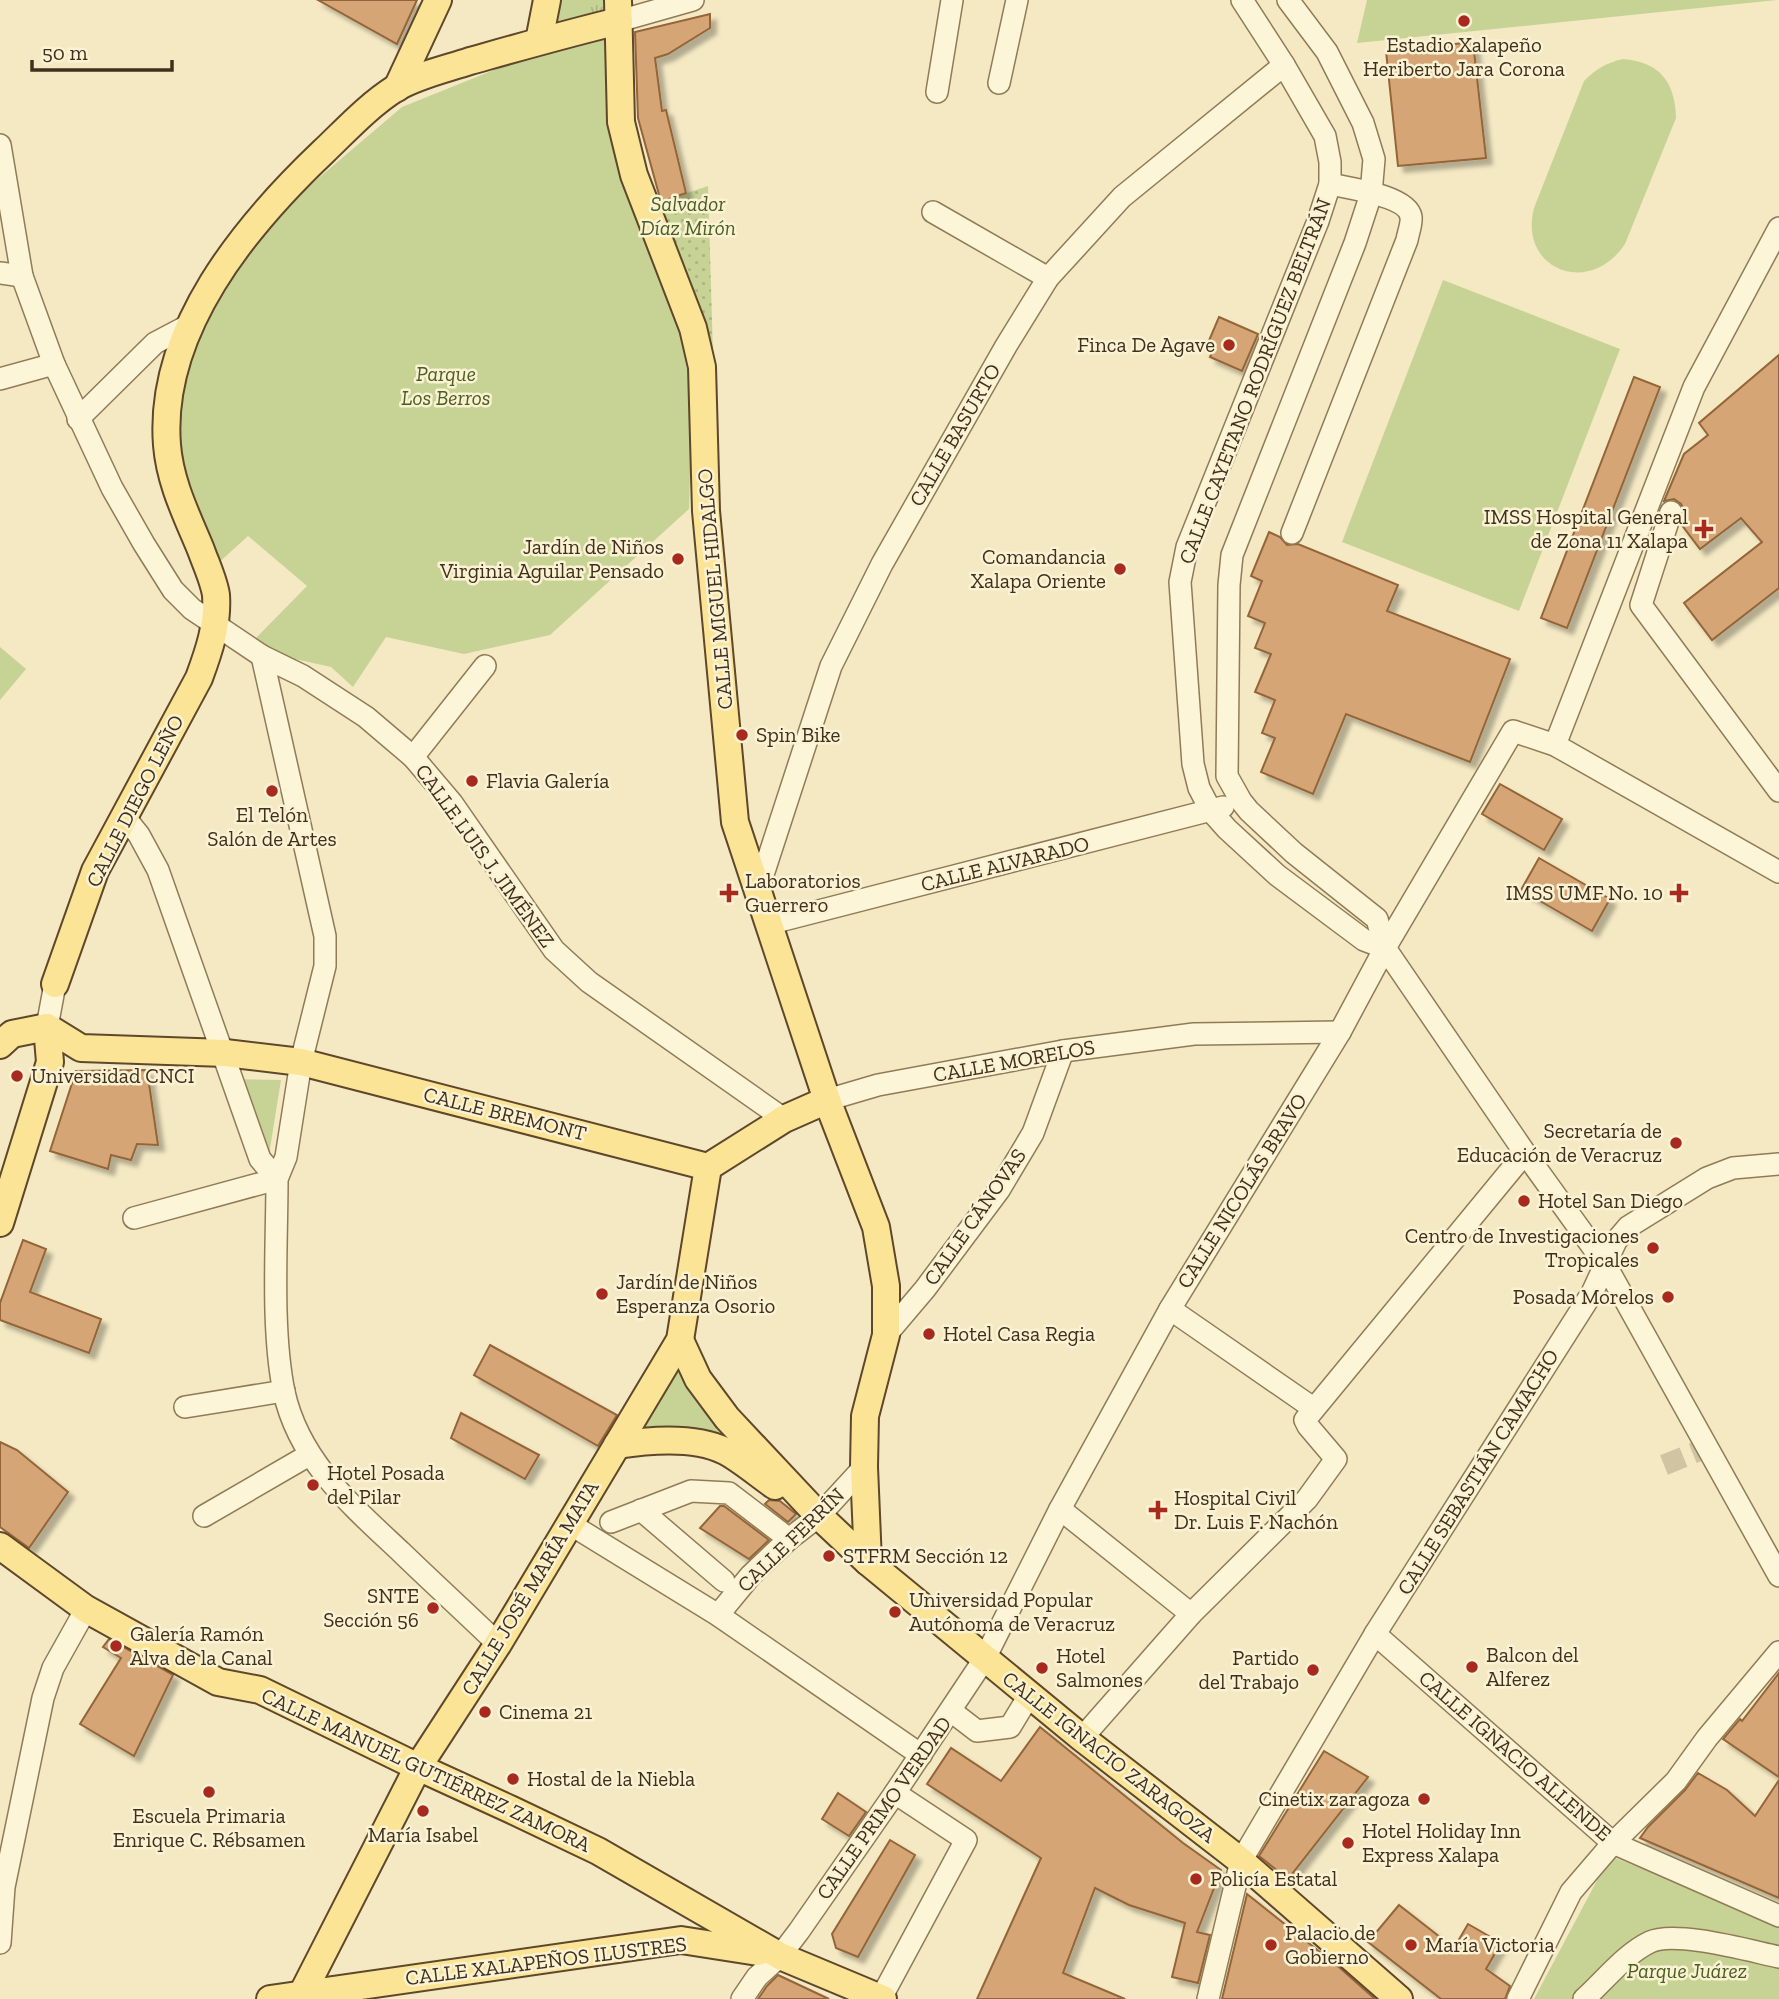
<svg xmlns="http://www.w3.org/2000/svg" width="1779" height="1999" viewBox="0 0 1779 1999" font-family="'Zilla Slab',serif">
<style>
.grass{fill:url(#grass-tufts)}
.park{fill:#c7d395}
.garden{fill:url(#garden-dots)}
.building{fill:#d6a574;stroke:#936539;stroke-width:2;filter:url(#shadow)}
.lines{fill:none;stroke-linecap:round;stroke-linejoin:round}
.minor-tunnel{stroke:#d0c4a2;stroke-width:21;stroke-dasharray:21 10;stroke-linecap:butt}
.minor-casing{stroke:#917b57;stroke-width:24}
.major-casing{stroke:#5e472b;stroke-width:30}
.minor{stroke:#fdf5d7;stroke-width:21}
.major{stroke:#fbe496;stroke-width:26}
.poi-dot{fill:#a82a1f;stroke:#faf2d3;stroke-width:2.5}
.labels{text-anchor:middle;stroke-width:5;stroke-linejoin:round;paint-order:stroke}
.poi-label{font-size:21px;fill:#3f301d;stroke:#faf2d3;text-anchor:start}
.park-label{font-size:21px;font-style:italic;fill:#495e21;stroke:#faf2d3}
.street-label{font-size:21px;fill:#3f301d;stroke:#faf2d3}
</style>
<defs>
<pattern id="grass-tufts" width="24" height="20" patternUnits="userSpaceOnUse" patternTransform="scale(1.75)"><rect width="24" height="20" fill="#c7d395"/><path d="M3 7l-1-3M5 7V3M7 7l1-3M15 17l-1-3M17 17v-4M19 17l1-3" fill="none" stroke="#acb580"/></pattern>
<pattern id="garden-dots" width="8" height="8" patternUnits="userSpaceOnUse" patternTransform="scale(1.75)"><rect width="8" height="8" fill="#c7d395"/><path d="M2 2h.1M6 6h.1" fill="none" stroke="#acb580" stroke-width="1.8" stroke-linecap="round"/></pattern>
<filter id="shadow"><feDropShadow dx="6" dy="6" stdDeviation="2" flood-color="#0004"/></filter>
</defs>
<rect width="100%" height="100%" fill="#f4e9c3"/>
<path class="grass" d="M558,0h49l1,13 -56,18z"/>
<g class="park">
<path d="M1367,0h410l-420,43z"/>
<path d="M606,39l15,116 72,210 -4,144 -139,126 -86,19 -78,-17 -33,50 -22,-20 -54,-12 -22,-16 52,-53 -59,-50 -33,30 -48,-136 4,-49 63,-131 168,-143 139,-56z"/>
<path d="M1623,59c37,3 52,23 53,59l-51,126c-36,54 -107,25 -91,-36l50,-127c12,-12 22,-18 39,-22z"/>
<path d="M1443,280l177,69 -101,262 -177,-69z"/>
<path d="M0,647l26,22 -26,31z"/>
<path d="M234,1079l47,1 -14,87z"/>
<path d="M683,1364l51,76 -49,-13 -48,4z"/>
<path d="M1610,1856l169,66v31l-118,-16 -84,62h-43z"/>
<path d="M1685,1942l94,18v39h-183l48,-47z"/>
</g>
<path class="garden" d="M708,186l5,168 -53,-152z"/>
<g class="building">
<path d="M318,0h99l-20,44z"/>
<path d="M710,14v14l-42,26 -13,4 7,53 4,-1 20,83 -25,9 -23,-84 -3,-86z"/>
<path d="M1473,42l13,116 -88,8 -12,-115z"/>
<path d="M1219,317l39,17 -16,37 -32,-14 2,-4 -7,-3z"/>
<path d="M1779,355v233l-67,52 -28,-37 78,-61 -21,-24 -41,31 -19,-25 3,-14 -3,-6 -7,-5 -10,2 20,-47 24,-19 -9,-12z"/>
<path d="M1634,377l26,10 -93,241 -26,-10z"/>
<path d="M1269,532l11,5 7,8 11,-1 100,41 -11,26 123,48 -40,103 -124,-48 -33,80 -52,-22 14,-34 -13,-5 13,-33 -20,-8 16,-38 -16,-6 10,-25 -17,-7 14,-35 -11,-5z"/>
<path d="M1500,784l62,35 -18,31 -62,-36z"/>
<path d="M1539,858l71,41 -18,32 -71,-41z"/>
<path d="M147,1070l11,75 -21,-1 -6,16 -20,-5 -3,14 -58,-18 26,-80z"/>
<path d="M23,1240l23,9 -16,43 71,27 -12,34 -89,-33v-17z"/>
<path d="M490,1345l127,70 -19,31 -124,-71z"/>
<path d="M461,1413l78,42 -14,24 -74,-41z"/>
<path d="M0,1442l17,8 51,42 -39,56 -29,-21z"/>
<path d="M769,1500l11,1 16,13 -8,8 -23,-18z"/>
<path d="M720,1506h4l45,34 -20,19 -49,-31z"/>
<path d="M109,1639l64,36 -39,81 -54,-32 41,-66 -18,-11z"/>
<path d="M1779,1673v104l-56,-38 17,-20 2,2z"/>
<path d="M1040,1727l143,116 38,27 -24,62 13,3 -12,48 -26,-6 13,-54 -56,-18 -34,-17 -32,85 62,26h-148l64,-141 -114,-74 24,-36 50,33z"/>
<path d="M1324,1751l44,26 -80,102 -29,-23z"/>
<path d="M1698,1773l29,17 28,26 24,-36v118l-139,-60 8,-11 37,-37z"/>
<path d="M838,1793l28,19 -17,24 -27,-17z"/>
<path d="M890,1840l25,15 -57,102 -22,-9 -4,-14z"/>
<path d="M1247,1894l93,74 35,31h-153z"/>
<path d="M1399,1905l55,43 14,-24 33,19 -15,26 24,17 -5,13h-64l-73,-57z"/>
<path d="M778,1975l51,24h-71l9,-13z"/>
</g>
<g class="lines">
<path class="minor-tunnel" d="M1664,1465l42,-17"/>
<defs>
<g id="minor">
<path d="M1242,0l42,65 41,71 5,26v22l-12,37 -131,326 -7,35 13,182 6,24 12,23 16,18 50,46 87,65 21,8"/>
<path d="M1288,0l39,52 36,71 11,36 -3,35 -16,49 -123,312 -3,30 -2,191 14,25 8,10 45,42 83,66 8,29 140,205 80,111 174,312"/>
<path d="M619,21l74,-21"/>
<path d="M999,83l18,-83"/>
<path d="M937,92l15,-92"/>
<path d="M0,145l22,131 32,88 58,124 32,56 29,46 19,19 70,47 41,20 63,41 47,40 39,46 102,147 35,32 195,137"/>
<path d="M933,212l115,66"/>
<path d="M0,273l22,3"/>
<path d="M0,379l54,-15"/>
<path d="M78,419l77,-76 36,-19"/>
<path d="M1671,512l-30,93 138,186"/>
<path d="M1292,533l115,-293c1,-7 5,-16 4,-23 -3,-21 -63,-29 -81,-33"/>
<path d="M262,656l63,280v30l-24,96 -15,95 -9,22c0,66 -6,149 7,213 15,69 68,114 117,160 32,31 65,61 97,92"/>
<path d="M1555,745l139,-358 85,-159"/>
<path d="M413,757l72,-91"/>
<path d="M123,815l16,20 19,35 102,289 17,20 -143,39"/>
<path d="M757,893l74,-227 51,-102 124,-218 42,-68 74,-81 162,-132"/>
<path d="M768,924l455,-117"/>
<path d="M47,1027l8,-43"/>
<path d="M827,1100l51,-15 185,-34 131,-17 146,-2"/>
<path d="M1170,1309l143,99"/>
<path d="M886,1335l39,-46 74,-99 34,-57 30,-82"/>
<path d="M185,1407l99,-16"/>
<path d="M1060,1509l131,105"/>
<path d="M641,1510l83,71"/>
<path d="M204,1516l105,-61"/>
<path d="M611,1522l80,-31 38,2 60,46"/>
<path d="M570,1524l148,91 203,140"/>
<path d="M718,1615l33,-40 38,-36 30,-23 45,-49"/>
<path d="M1375,1634l238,209 166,73"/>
<path d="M951,1711l26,20 33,-4 20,-33"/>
<path d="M1082,1738l109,-124 116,-115 29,-40 -28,-33 -3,-6 220,-267"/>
<path d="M0,1943l4,-56 39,-189 10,-30 33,-59"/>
<path d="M881,1998l85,-158 -71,-47"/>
<path d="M742,1999l15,-22 23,-21 19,-25 96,-138 90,-135 75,-149 110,-200 170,-277 45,-84 128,-217 42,14 224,127"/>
<path d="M1208,1999l33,-138 134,-227 217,-341 24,-52 12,-14 79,-49 26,-10 46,-4"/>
<path d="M1518,1999l53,-107 42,-49 63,-62 31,-43 72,-86"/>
<path d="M1584,1999c21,-19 41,-45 66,-57 25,-12 100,9 129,15"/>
</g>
<g id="major">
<path d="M618,0l3,122 13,53 59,153 9,39 4,144 29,311 92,278 49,127 10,59v49l-21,81 -1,51 4,95"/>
<path d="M539,41l8,-41"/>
<path d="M397,88l41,-88"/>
<path d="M55,984l40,-113 104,-193c10,-27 19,-53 17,-83 -2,-14 -10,-31 -15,-45 -14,-34 -31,-67 -34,-105 -9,-115 79,-220 157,-294 23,-22 45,-46 72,-63 22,-13 50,-19 74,-27 50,-14 99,-28 149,-40"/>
<path d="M47,1027l34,21 144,5 76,9 407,105"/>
<path d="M0,1045l12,-11 35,-7"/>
<path d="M708,1167l76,-48 43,-19"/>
<path d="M0,1223l50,-161 -3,-35"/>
<path d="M680,1340l18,39 29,39 92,98 49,46 214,176 159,123 158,138"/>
<path d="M617,1445c32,-5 78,-9 108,6 17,9 34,24 50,35"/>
<path d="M0,1546l86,63 132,73 42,8 158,77 94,43 86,41 182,105 103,43"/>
<path d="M302,1994l116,-227 80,-123 182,-304 28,-173"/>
<path d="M270,1999l411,-59 77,12"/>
</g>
</defs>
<use href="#minor" class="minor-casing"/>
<use href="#major" class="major-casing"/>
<use href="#minor" class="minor"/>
<use href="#major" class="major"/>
</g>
<g class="poi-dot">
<circle cx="1464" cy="21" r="7"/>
<circle cx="1229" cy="345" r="7"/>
<path d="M1700.5 518.5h7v7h7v7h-7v7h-7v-7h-7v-7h7z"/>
<circle cx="678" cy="559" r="7"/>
<circle cx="1120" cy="569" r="7"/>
<circle cx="742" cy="735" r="7"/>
<circle cx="472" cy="781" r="7"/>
<circle cx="272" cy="791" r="7"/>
<path d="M725.5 882.5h7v7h7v7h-7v7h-7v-7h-7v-7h7z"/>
<path d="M1675.5 882.5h7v7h7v7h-7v7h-7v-7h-7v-7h7z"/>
<circle cx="17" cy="1076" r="7"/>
<circle cx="1676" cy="1143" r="7"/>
<circle cx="1524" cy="1201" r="7"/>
<circle cx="1653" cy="1248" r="7"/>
<circle cx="602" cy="1294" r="7"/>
<circle cx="1668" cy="1297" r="7"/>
<circle cx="929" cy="1334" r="7"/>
<circle cx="313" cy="1485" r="7"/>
<path d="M1154.5 1499.5h7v7h7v7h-7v7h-7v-7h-7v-7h7z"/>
<circle cx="829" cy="1556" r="7"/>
<circle cx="433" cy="1608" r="7"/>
<circle cx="895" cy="1612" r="7"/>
<circle cx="116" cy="1646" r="7"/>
<circle cx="1472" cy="1667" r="7"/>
<circle cx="1042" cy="1668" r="7"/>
<circle cx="1313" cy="1670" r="7"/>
<circle cx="485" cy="1712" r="7"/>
<circle cx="513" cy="1779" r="7"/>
<circle cx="209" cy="1792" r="7"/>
<circle cx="1424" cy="1799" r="7"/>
<circle cx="423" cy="1811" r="7"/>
<circle cx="1348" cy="1843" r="7"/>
<circle cx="1196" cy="1879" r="7"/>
<circle cx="1271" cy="1945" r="7"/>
<circle cx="1411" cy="1945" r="7"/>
</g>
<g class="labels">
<g class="poi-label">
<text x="1464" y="52" text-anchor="middle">Estadio Xalapeño<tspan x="1464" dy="24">Heriberto Jara Corona</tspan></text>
<text x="1215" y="352" text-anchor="end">Finca De Agave</text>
<text x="1688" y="524" text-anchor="end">IMSS Hospital General<tspan x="1688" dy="24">de Zona 11 Xalapa</tspan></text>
<text x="664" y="554" text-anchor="end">Jardín de Niños<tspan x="664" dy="24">Virginia Aguilar Pensado</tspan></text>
<text x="1106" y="564" text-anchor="end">Comandancia<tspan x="1106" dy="24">Xalapa Oriente</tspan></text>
<text x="756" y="742">Spin Bike</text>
<text x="486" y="788">Flavia Galería</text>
<text x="272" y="822" text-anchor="middle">El Telón<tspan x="272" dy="24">Salón de Artes</tspan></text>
<text x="745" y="888">Laboratorios<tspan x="745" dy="24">Guerrero</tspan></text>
<text x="1663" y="900" text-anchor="end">IMSS UMF No. 10</text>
<text x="31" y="1083">Universidad CNCI</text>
<text x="1662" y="1138" text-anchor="end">Secretaría de<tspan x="1662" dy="24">Educación de Veracruz</tspan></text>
<text x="1538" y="1208">Hotel San Diego</text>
<text x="1639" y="1243" text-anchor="end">Centro de Investigaciones<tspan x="1639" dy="24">Tropicales</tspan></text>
<text x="616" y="1289">Jardín de Niños<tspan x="616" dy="24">Esperanza Osorio</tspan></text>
<text x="1654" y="1304" text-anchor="end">Posada Morelos</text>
<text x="943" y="1341">Hotel Casa Regia</text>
<text x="327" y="1480">Hotel Posada<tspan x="327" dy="24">del Pilar</tspan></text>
<text x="1174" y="1505">Hospital Civil<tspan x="1174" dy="24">Dr. Luis F. Nachón</tspan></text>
<text x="843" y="1563">STFRM Sección 12</text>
<text x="419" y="1603" text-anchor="end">SNTE<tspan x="419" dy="24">Sección 56</tspan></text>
<text x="909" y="1607">Universidad Popular<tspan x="909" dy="24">Autónoma de Veracruz</tspan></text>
<text x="130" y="1641">Galería Ramón<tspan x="130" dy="24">Alva de la Canal</tspan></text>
<text x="1486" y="1662">Balcon del<tspan x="1486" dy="24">Alferez</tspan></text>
<text x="1056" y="1663">Hotel<tspan x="1056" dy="24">Salmones</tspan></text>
<text x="1299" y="1665" text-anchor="end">Partido<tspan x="1299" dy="24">del Trabajo</tspan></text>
<text x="499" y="1719">Cinema 21</text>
<text x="527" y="1786">Hostal de la Niebla</text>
<text x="1410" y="1806" text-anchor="end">Cinetix zaragoza</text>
<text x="209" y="1823" text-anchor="middle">Escuela Primaria<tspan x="209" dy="24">Enrique C. Rébsamen</tspan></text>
<text x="1362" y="1838">Hotel Holiday Inn<tspan x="1362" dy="24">Express Xalapa</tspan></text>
<text x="423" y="1842" text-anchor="middle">María Isabel</text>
<text x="1210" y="1886">Policía Estatal</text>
<text x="1285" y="1940">Palacio de<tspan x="1285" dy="24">Gobierno</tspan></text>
<text x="1425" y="1952">María Victoria</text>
</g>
<g class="park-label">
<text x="688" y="211">Salvador<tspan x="688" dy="24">Díaz Mirón</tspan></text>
<text x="446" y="381">Parque<tspan x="446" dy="24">Los Berros</tspan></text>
<text x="1687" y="1978">Parque Juárez</text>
</g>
<g class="street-label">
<text transform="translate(1255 381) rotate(-69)" y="7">CALLE CAYETANO RODRÍGUEZ BELTRÁN</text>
<text transform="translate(955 435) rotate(-60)" y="7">CALLE BASURTO</text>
<text transform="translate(715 589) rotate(-95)" y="7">CALLE MIGUEL HIDALGO</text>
<text transform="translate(135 801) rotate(-63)" y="7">CALLE DIEGO LEÑO</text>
<text transform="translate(485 856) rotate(54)" y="7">CALLE LUIS J. JIMÉNEZ</text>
<text transform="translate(1005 864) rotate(-14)" y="7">CALLE ALVARADO</text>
<text transform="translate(1014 1061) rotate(-10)" y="7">CALLE MORELOS</text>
<text transform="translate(505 1114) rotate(14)" y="7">CALLE BREMONT</text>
<text transform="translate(1242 1191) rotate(-58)" y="7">CALLE NICOLÁS BRAVO</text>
<text transform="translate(975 1217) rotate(-55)" y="7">CALLE CÁNOVAS</text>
<text transform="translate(1478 1472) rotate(-58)" y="7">CALLE SEBASTIÁN CAMACHO</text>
<text transform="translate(791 1540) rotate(-44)" y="7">CALLE FERRÍN</text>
<text transform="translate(530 1588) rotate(-59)" y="7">CALLE JOSÉ MARÍA MATA</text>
<text transform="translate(1515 1756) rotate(41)" y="7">CALLE IGNACIO ALLENDE</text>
<text transform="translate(1109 1757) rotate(38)" y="7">CALLE IGNACIO ZARAGOZA</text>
<text transform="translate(426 1770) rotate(25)" y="7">CALLE MANUEL GUTIÉRREZ ZAMORA</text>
<text transform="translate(884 1808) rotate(-55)" y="7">CALLE PRIMO VERDAD</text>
<text transform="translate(546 1961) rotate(-7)" y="7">CALLE XALAPEÑOS ILUSTRES</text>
</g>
</g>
<path d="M32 60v10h140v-10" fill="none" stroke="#3f301d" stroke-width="3.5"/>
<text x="42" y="60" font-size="21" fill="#3f301d" stroke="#faf2d3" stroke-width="5" paint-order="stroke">50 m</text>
</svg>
